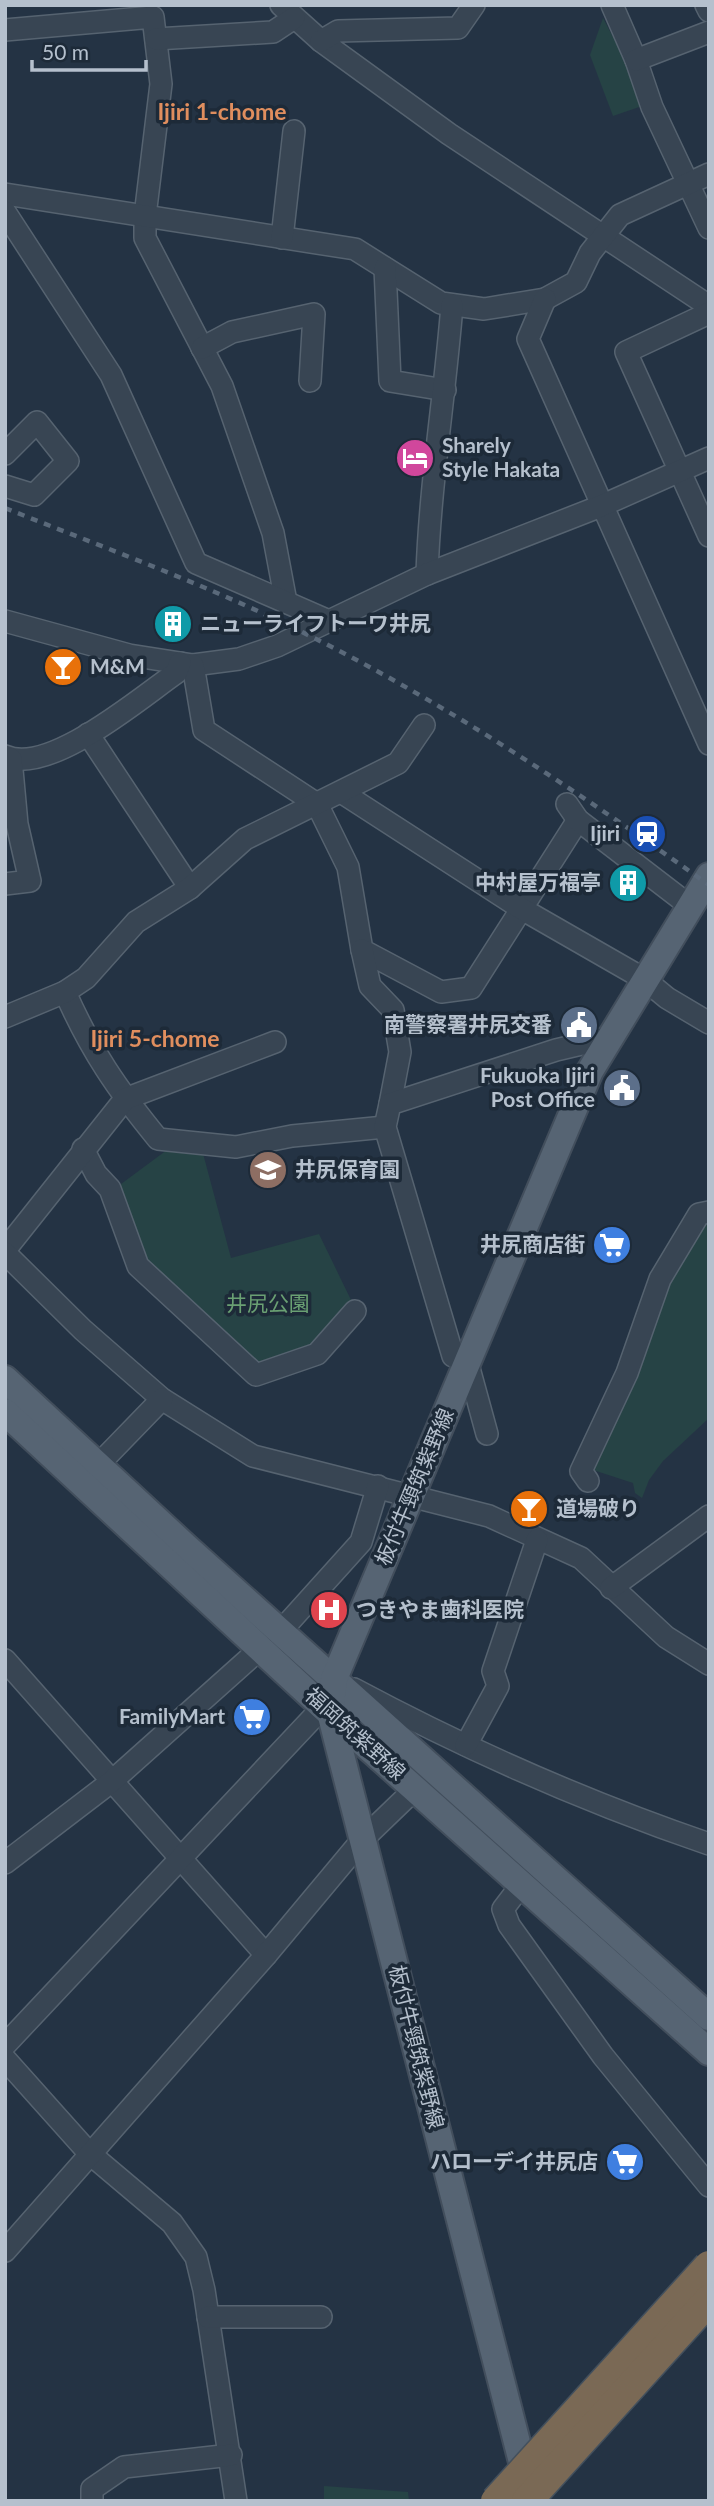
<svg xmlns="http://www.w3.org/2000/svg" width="714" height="2506" viewBox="0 0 714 2506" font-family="Lato,'Noto Sans JP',sans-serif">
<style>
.green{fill:#264345}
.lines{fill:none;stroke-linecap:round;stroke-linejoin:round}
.minor-casing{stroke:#566370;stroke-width:24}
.major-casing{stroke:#424e5c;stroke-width:30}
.minor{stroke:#384553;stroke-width:21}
.major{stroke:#566473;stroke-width:26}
.rail{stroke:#5a697a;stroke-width:4.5;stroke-dasharray:7 7;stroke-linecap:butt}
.highway-bridge-casing{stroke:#43505d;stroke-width:33;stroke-linecap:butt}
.highway-bridge{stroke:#7a6955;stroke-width:30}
.labels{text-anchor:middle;stroke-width:7;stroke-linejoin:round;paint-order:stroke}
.poi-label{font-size:21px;font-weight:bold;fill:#b5c0cd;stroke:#1d2a38;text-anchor:end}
.park-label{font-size:21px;fill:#6aa073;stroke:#1d2a38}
.street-label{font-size:21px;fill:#b5c0cd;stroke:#1d2a38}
.neighbourhood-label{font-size:23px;font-weight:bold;fill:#e08e5e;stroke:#1d2a38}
</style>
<rect width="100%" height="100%" fill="#243344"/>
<g class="green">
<path d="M603,18l45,86 -35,12 -23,-61z"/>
<path d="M175,1144l26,2 30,112 88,-24 32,66 -37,43 -58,24 -116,-108 -23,-72z"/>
<path d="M709,1219v199l-46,43 -14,19 -7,18 -7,-5 -2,-10 -43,-14c22,-57 74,-218 119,-250z"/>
<path d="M324,2486l84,6 1,9h-85z"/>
</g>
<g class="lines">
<defs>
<g id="minor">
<path d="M281,5l40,36 128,93 260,172"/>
<path d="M612,5l24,55 16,47 57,121"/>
<path d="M706,5l3,6"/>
<path d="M5,30l148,-13 8,67 -16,132v22l77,148 51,147 13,69"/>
<path d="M156,39l117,-7 21,-14"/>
<path d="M321,41l17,-10 120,-3 16,-23"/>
<path d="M636,60l73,-28"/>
<path d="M5,194l350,55 86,54 43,6 61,-10 31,-17 14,-29 30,-38 89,-41"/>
<path d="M5,212l106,163 85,188 133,58"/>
<path d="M282,238l12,-107"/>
<path d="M385,268l5,113 55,9"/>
<path d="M545,299l-17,40 181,405"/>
<path d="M709,313l-83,39 83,184"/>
<path d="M202,348l30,-16 82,-18 -4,67"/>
<path d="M5,454l32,-32 31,39 -34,34 -29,-9"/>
<path d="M427,574c3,-90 18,-179 25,-269"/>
<path d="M5,621l124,34 64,10 46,-6 38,-13 150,-72 174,-68 108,-48"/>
<path d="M193,665l11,65 113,74 31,63 14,83 79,42 30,-4 107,-168"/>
<path d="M88,734l102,154"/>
<path d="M5,756c44,20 135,-58 171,-83l4,-10"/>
<path d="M341,792l181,117 122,70 23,19 42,25"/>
<path d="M567,804l11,16 112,86"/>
<path d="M5,884l25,-3 -13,-57 -6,-65"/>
<path d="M362,950l8,36 23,24 7,42 -10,52"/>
<path d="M65,992c26,59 52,97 93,147l78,8 56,-11 93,-9"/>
<path d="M5,1017l60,-25 21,-14 50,-56 54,-34 55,-49 153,-76 26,-38"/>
<path d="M83,1149l13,25 14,15 28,77 118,109 61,-21 38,-43"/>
<path d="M5,1250l120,-151 150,-57"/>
<path d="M5,1253l78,77 79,69 91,57 236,60 92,42 85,79 43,27"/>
<path d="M487,1434l-20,-73 -14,-5 -68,-229 5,-23 166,-54 51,-12"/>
<path d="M98,1465l64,-66"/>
<path d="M588,1481l-7,-10 46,-98 33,-94 39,-65 10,-2"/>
<path d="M611,1588l98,-72"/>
<path d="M280,1632l81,-90 17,-56"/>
<path d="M5,1660l261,295"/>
<path d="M354,1689c114,61 232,113 355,155"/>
<path d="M466,1745l32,-59 -5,-15 44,-131"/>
<path d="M5,1863l106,-81 150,-134"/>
<path d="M522,1884l-19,25 6,16 94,131 106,130"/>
<path d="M5,2045l318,-338 5,-13"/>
<path d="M5,2059l84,94 83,70 24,34 8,33 32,211"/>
<path d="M5,2251l261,-296 96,-115 54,-52"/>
<path d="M208,2317h113"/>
<path d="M92,2501v-12l32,-22 107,-12"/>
</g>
<g id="major">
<path d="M5,1379l180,167 524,471"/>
<path d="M5,1412l318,295 386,345"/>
<path d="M531,2485l-9,-23 -192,-750 4,-33 256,-608 119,-195"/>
</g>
</defs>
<use href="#minor" class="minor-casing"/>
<use href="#major" class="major-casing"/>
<use href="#minor" class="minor"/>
<use href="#major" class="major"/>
<path class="rail" d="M5,508c105,42 213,81 313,132 137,69 266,156 391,245"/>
<defs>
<g id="highway-bridge">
<path d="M496,2501l213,-235"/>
<path d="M527,2501l182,-201"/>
</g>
</defs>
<use href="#highway-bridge" class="highway-bridge-casing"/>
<use href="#highway-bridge" class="highway-bridge"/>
</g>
<defs>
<symbol id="hotel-disc" viewBox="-11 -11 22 22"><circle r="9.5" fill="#d1479c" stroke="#1d2a38"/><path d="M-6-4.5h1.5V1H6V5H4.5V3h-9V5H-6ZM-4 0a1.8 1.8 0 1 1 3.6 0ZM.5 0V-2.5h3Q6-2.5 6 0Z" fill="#fff"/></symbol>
<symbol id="building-disc" viewBox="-11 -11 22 22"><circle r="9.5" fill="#0f9aa8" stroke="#1d2a38"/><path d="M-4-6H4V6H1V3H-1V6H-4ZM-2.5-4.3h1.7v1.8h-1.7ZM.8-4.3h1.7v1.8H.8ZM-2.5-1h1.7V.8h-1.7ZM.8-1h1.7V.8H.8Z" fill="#fff"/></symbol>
<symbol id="bar-disc" viewBox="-11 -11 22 22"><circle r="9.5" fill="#e8710a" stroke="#1d2a38"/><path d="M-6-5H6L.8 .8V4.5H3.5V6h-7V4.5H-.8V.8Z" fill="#fff"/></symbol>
<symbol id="station-disc" viewBox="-11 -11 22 22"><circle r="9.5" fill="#1a4fb4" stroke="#1d2a38"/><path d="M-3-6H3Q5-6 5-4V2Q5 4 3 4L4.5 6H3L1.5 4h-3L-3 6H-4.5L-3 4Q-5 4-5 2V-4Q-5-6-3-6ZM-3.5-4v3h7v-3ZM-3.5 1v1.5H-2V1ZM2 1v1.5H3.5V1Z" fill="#fff"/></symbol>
<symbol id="civic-disc" viewBox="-11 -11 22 22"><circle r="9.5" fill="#5c6f8a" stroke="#1d2a38"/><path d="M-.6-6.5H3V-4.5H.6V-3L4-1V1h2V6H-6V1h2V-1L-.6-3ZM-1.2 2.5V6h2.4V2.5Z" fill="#fff"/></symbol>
<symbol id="school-disc" viewBox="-11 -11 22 22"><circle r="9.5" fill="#8d6e63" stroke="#1d2a38"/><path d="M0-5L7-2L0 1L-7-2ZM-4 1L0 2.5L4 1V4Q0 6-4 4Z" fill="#fff"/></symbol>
<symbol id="supermarket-disc" viewBox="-11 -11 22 22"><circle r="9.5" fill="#3f7fe0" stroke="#1d2a38"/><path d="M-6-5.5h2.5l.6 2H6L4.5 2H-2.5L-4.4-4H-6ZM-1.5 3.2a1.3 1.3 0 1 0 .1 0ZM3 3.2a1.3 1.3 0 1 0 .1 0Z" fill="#fff"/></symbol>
<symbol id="hospital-disc" viewBox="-11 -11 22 22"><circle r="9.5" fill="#e0444e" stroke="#1d2a38"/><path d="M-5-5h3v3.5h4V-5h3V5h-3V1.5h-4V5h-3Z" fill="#fff"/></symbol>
</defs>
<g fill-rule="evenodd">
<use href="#hotel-disc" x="393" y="436" width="44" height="44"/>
<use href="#building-disc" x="151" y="602" width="44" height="44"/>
<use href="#bar-disc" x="41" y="645" width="44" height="44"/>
<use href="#station-disc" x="625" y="812" width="44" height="44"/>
<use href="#building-disc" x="606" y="861" width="44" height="44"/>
<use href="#civic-disc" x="557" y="1003" width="44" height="44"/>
<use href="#civic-disc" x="600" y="1066" width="44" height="44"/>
<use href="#school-disc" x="246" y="1148" width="44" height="44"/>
<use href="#supermarket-disc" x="590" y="1223" width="44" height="44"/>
<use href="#bar-disc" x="507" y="1487" width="44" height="44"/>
<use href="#hospital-disc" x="307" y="1588" width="44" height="44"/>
<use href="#supermarket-disc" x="230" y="1695" width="44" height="44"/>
<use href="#supermarket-disc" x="603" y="2140" width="44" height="44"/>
</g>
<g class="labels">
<g class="poi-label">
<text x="442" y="453" text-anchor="start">Sharely<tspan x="442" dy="24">Style Hakata</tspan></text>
<text x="200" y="631" text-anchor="start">ニューライフトーワ井尻</text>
<text x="90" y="674" text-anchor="start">M&amp;M</text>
<text x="620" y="841">Ijiri</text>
<text x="601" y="890">中村屋万福亭</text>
<text x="552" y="1032">南警察署井尻交番</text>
<text x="595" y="1083">Fukuoka Ijiri<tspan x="595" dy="24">Post Office</tspan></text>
<text x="295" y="1177" text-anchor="start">井尻保育園</text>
<text x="585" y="1252">井尻商店街</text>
<text x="556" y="1516" text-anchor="start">道場破り</text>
<text x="356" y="1617" text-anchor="start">つきやま歯科医院</text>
<text x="225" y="1724">FamilyMart</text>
<text x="598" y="2169">ハローデイ井尻店</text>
</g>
<g class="park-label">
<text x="268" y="1311">井尻公園</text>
</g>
<g class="street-label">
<text transform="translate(415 1487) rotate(-67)" y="7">板付牛頸筑紫野線</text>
<text transform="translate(355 1734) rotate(42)" y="7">福岡筑紫野線</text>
<text transform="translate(416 2047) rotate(76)" y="7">板付牛頸筑紫野線</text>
</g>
<g class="neighbourhood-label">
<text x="222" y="120">Ijiri 1-chome</text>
<text x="155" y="1047">Ijiri 5-chome</text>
</g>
</g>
<rect width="714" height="2506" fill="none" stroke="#b5c0cd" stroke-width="14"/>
<path d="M32 60v10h114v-10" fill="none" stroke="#b5c0cd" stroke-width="3.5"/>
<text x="42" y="60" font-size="21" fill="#b5c0cd" stroke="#1d2a38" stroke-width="5" paint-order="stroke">50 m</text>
</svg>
